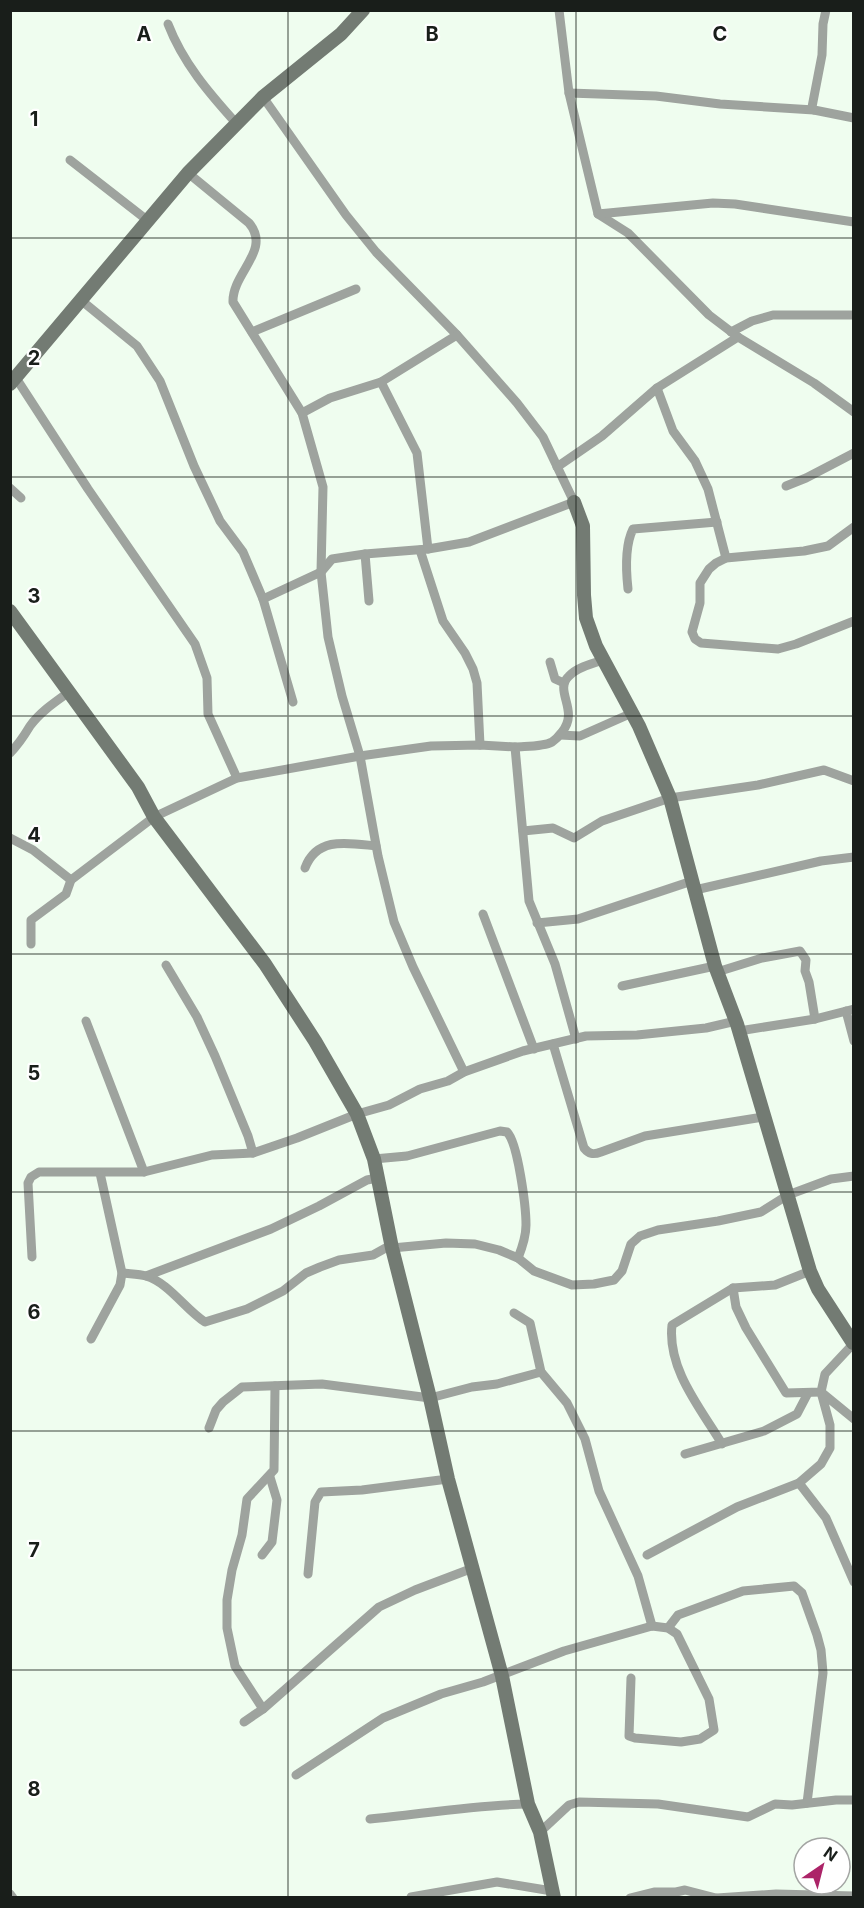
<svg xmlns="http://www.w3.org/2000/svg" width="864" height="1908" viewBox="0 0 864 1908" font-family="Inter,sans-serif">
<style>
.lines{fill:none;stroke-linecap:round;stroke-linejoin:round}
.street{stroke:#9ea39e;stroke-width:9}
.secondary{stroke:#737b73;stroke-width:14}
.grid{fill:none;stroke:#191e1a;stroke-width:1.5;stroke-opacity:0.55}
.grid-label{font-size:20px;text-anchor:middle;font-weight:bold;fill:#191e1a;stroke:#fff;stroke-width:4.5;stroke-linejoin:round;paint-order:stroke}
</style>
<rect width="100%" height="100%" fill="#effdef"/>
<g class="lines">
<g class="street">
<path d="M559,10l10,83 29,121 30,19 81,82 29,22 76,46 40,29"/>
<path d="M168,24c15,39 41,69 68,99"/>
<path d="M569,93l87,3 64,8 94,6 40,8"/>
<path d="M263,97l83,118 30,37 81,83 60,68 26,34 31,65 -105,40 -41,7 -63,5 -33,5 -11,13 -58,27"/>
<path d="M814,110l-2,-3 10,-52 1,-31 3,-14"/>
<path d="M70,160l77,60"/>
<path d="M188,173l61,50c23,27 -17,50 -16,79l69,111 21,74 -2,85 7,65 14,59 18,60 18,100 16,66 19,45 51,105"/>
<path d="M598,214l115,-11 22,1 119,18"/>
<path d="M82,301l55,45 23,35 34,85 26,55 23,31 20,47 30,103"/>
<path d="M252,332l104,-43"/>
<path d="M731,332l21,-11 21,-6h81"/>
<path d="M16,378l72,111 107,155 12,34 1,36 29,64"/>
<path d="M381,382l36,71 11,96"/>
<path d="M657,388l16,43 22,30 13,28 18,69"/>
<path d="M302,413l28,-15 51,-16 76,-47"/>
<path d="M557,467l45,-31 55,-48 81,-51"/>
<path d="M786,486l20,-8 48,-25"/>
<path d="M10,488l11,10"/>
<path d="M854,527l-26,19 -24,5 -78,7 -10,5 -7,6 -9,14v20l-8,29 3,7 6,4 77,6 18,-5 58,-23"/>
<path d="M420,550l23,71 22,32 8,16 4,14 3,62"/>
<path d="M365,554l4,47"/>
<path d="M628,589c-2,-18 -3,-44 5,-60l84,-7"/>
<path d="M550,662l5,17 9,4"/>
<path d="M560,735l20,1 52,-23"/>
<path d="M515,747c10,-1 28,0 37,-5 3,-2 7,-6 10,-10 18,-22 -9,-41 7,-56 8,-9 23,-12 34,-16"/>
<path d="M10,753c9,-9 14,-17 20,-27 10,-14 25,-24 39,-34"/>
<path d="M523,831l30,-3 21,10 28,-17 68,-23 88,-13 66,-15 30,11"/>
<path d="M10,838l23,12 38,30"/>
<path d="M305,868c12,-32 43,-25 71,-22"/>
<path d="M695,890l126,-29 33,-4"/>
<path d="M483,914l51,135"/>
<path d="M537,923l41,-4 114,-38"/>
<path d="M31,944v-24l35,-26 5,-14 83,-63 83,-39 123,-22 71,-10 49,-1 35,2 14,154 26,63 21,75"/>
<path d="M166,965l31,52 18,39 33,80 5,17"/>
<path d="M717,972l45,-14 38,-7 6,9 -1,11 4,11 6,37"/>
<path d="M622,986l93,-20"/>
<path d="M846,1011l8,30"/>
<path d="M86,1021l58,151"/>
<path d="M739,1031l76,-12 39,-10"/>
<path d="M553,1044l31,104c5,6 9,7 17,4l44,-16 118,-19"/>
<path d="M374,1159l33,-3 93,-25 7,1c11,11 19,75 19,93 0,11 -4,23 -8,33"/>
<path d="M392,1248l54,-5 29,1 24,6 19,8 16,13 38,14 22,-1 20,-4 8,-9 9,-27 9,-8 18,-6 60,-9 43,-9 27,-17 43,-16 23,-3"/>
<path d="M32,1257l-4,-74 3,-6 8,-5h105l68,-17 41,-2 44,-15 60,-24 32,-9 31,-16 28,-8 16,-9 59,-21 63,-15 51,-1 69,-7 30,-7"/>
<path d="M122,1273c8,1 17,1 24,3 23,7 39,33 59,46l42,-13 36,-18 23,-18 14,-6 19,-7 34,-5 18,-10"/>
<path d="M146,1276l125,-47 48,-23 48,-26 10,-2"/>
<path d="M733,1288l3,19 10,21 40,65 35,-1 4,-18 29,-31"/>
<path d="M514,1313l16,10 11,49 26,31 18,36 14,52 39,85 14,50"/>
<path d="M91,1339l29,-54 2,-12 -22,-100"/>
<path d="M209,1428l7,-18 7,-8 19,-15 80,-3 108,14 42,-11 25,-3 44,-12"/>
<path d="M722,1444c-21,-35 -55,-75 -50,-119l61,-37 42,-3 35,-14"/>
<path d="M685,1454l79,-23 33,-17 11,-21"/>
<path d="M799,1483l27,35 28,64"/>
<path d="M262,1555l10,-13 5,-42 -7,-23"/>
<path d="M647,1555l90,-48 62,-24 22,-19 9,-16v-23l-9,-33 33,27"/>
<path d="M308,1574l7,-72 6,-10 41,-2 86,-11"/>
<path d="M668,1628l10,-13 65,-24 51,-5 8,7 15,42 4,15 2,23 -16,130"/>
<path d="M263,1709l-28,-43 -8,-38v-28l5,-30 10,-35 5,-36 27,-29 1,-84"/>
<path d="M244,1722l19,-13 116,-102 36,-17 58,-22"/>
<path d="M296,1775l87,-57 58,-24 42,-12 81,-31 88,-25 16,2 9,6 32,65 5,31 -14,9 -19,3 -46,-4 -6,-2 2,-58"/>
<path d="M370,1819c52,-5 105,-14 158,-15"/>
<path d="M540,1832l29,-27 10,-3 79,2 90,13 27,-13 17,1 44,-5h18"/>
<path d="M10,1894l3,4"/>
<path d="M411,1897l86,-15 55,9"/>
<path d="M630,1898l24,-6h22l9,-2 31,8"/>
<path d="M717,1898l59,-4 78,2"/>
</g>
<g class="secondary">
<path d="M10,384l178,-211 75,-76 78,-63 22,-24"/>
<path d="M574,502l9,24 1,69 2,23 10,28 43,80 31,72 45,168 22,58 73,247 8,18 35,54"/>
<path d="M10,611l128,176 16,30 111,147 50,77 42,73 17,45 18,89 38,150 18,81 54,197 26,128 12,28 14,66"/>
</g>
</g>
<path class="grid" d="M288,10v1888M576,10v1888M10,238h844M10,477h844M10,716h844M10,954h844M10,1192h844M10,1431h844M10,1670h844"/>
<g class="grid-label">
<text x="144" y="41">A</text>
<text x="432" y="41">B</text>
<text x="720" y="41">C</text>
<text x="34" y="126">1</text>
<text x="34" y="365">2</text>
<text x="34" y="603">3</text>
<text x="34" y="842">4</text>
<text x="34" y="1080">5</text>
<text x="34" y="1319">6</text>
<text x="34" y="1557">7</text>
<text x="34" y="1796">8</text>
</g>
<rect width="864" height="1908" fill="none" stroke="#191e1a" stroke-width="24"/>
<g transform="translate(822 1866) rotate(35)"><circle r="28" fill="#ffffff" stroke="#a3a5a3" stroke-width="1.5"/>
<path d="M0-4.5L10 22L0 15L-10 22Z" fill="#ac2468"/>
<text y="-9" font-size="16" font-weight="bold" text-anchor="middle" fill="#191e1a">N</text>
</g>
</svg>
